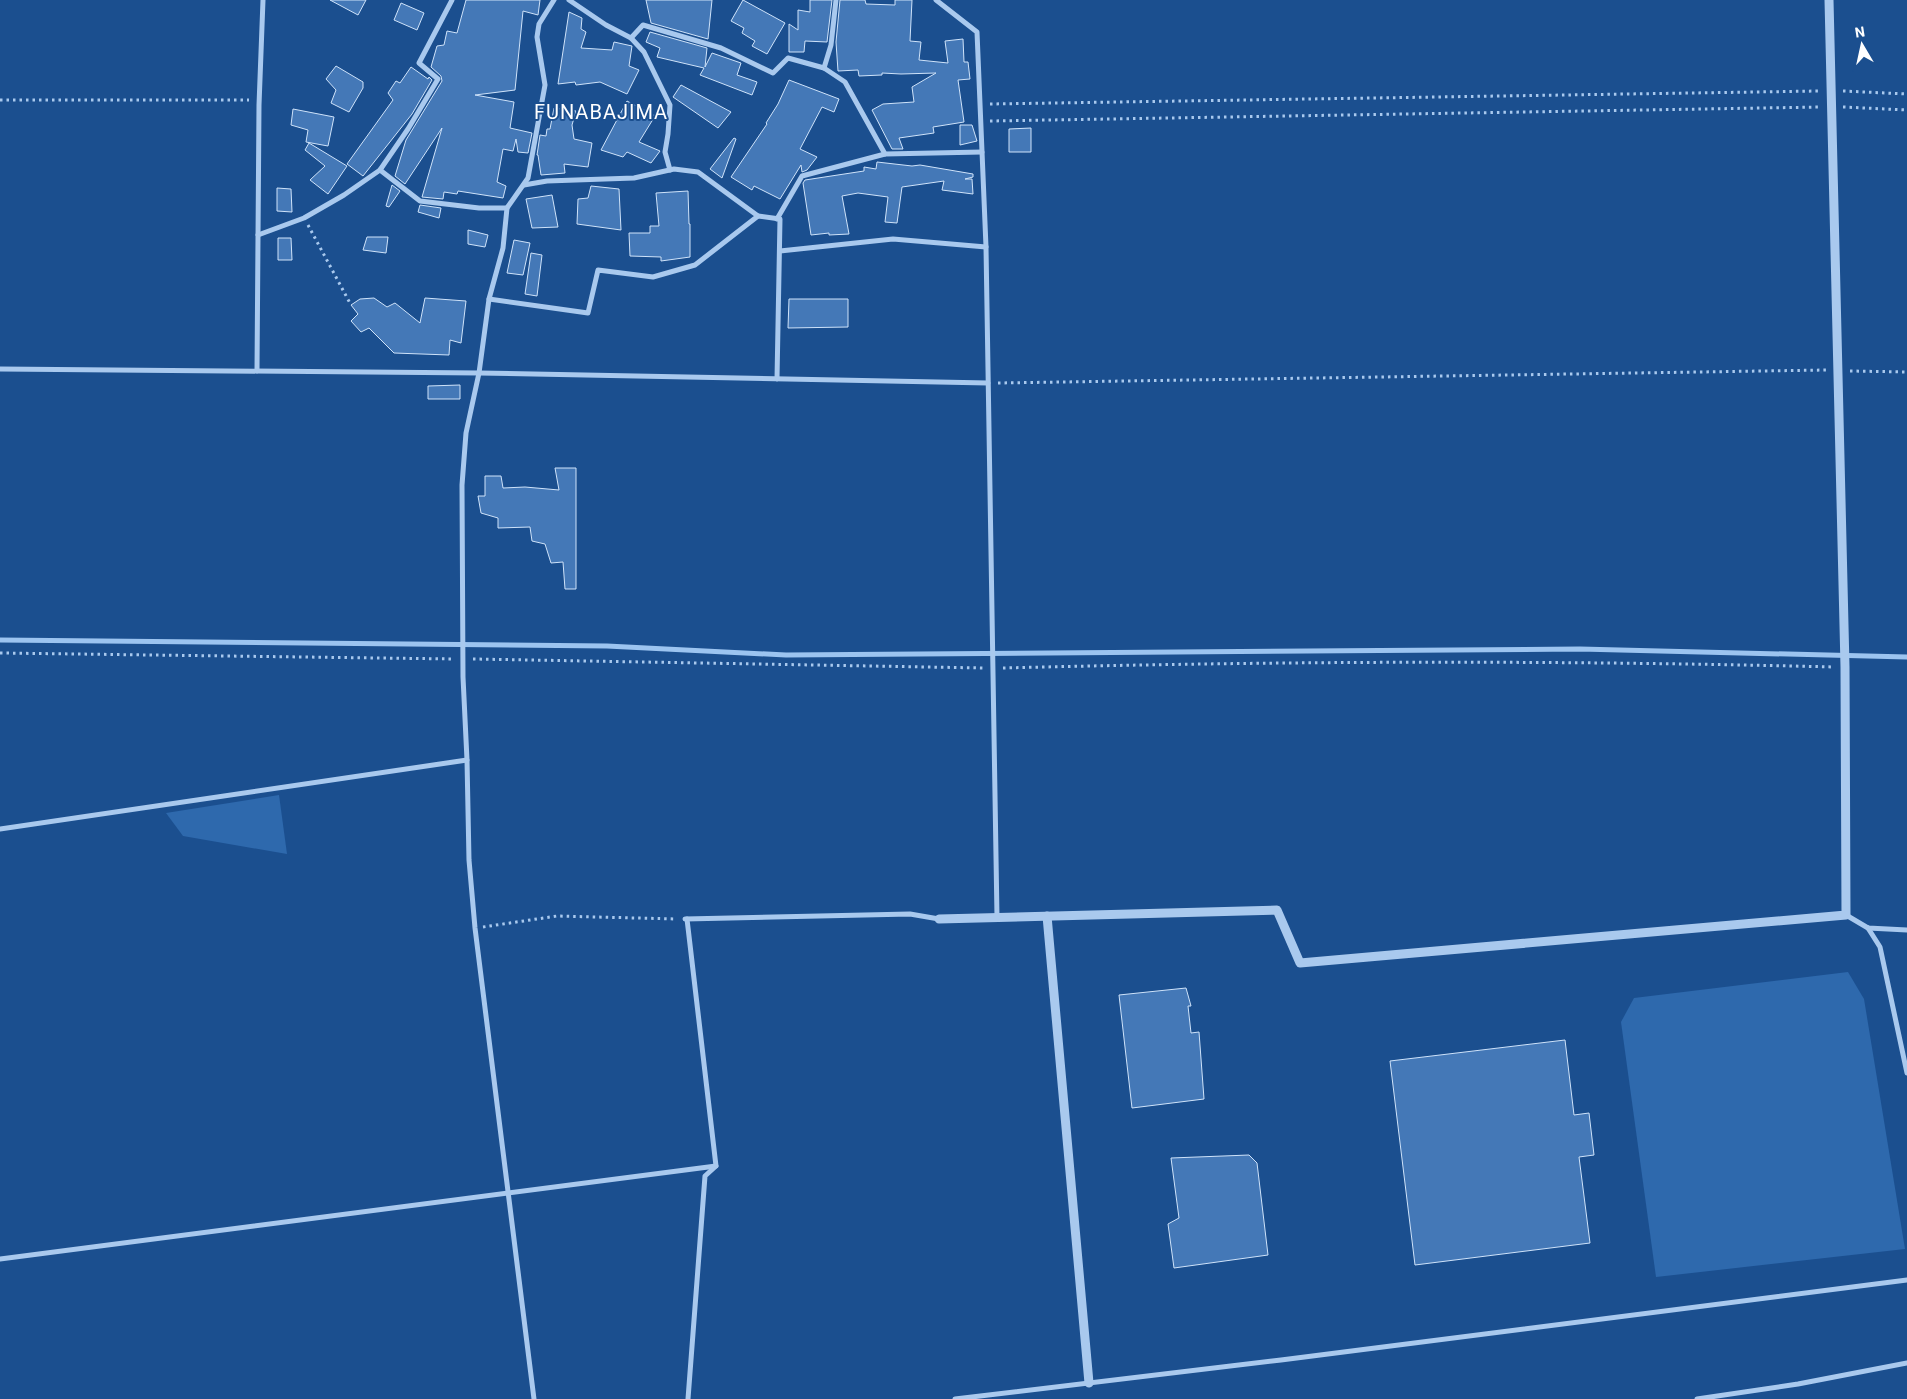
<svg xmlns="http://www.w3.org/2000/svg" width="1907" height="1399" viewBox="0 0 1907 1399" font-family="Roboto,sans-serif">
<style>
.green{fill:#2e69ad}
.lines{fill:none;stroke-linecap:round;stroke-linejoin:round}
.stream{stroke:#9cc4f0;stroke-width:5}
.building{fill:#4478b7;stroke:#cfe3fa}
.path{stroke:#a9c9ee;stroke-width:3;stroke-dasharray:2.5 4;stroke-linecap:butt}
.minor{stroke:#a9c9ee;stroke-width:5}
.tertiary{stroke:#a9c9ee;stroke-width:9}
.labels{text-anchor:middle;stroke-width:4;stroke-linejoin:round;paint-order:stroke}
.quarter-label{font-size:20px;letter-spacing:1px;fill:#fff;stroke:#1b4f8f}
</style>
<rect width="100%" height="100%" fill="#1b4f8f"/>
<g class="green">
<path d="M279,795l8,59 -104,-18 -17,-23z"/>
<path d="M1848,972l16,27 41,250 -249,28 -35,-255 13,-24z"/>
</g>
<g class="lines">
<path class="stream" d="M0,640l607,6 179,9 794,-6 327,8"/>
</g>
<g class="building">
<path d="M330,0h36l-8,15z"/>
<path d="M466,0h74l-2,15 -15,-4 -8,79 -40,5 39,7 -4,26 22,5 -4,20 -10,-1 -2,-13 -3,12 -10,-2 -6,33 9,4 -3,12 -45,-7 -1,3 -13,-2 -1,7 -21,-2 20,-69 -37,56 -10,-8 11,-36 36,-59 -1,-5 -10,-9 6,-21 7,-1 3,-14 10,2z"/>
<path d="M646,0h66l-4,39 -57,-16z"/>
<path d="M743,0l42,23 -18,31 -15,-8 3,-5 -13,-8 2,-5 -13,-7z"/>
<path d="M810,0h22l-5,42 -22,-1 -1,11h-15v-28l9,6v-20l12,2z"/>
<path d="M840,0h25l1,4 29,1v-5h17l-2,41 11,1 -2,18 29,3 -3,-22 18,-2 1,23h4l2,17 -12,1 6,42 -31,5 1,6 -35,5 4,11h-11l-20,-39 11,-6 31,-2 -2,-15 24,-14 -35,1 -19,-1v2l-23,1 -1,-6 -20,1 -2,-29z"/>
<path d="M401,3l23,10 -7,17 -23,-10z"/>
<path d="M569,12l13,6 -1,11 5,3 -5,16 31,2 2,-8 18,4 -3,20 10,4 -12,24 -27,-12 -24,3 -1,-3 -17,2z"/>
<path d="M650,32l57,16 -2,19 7,-14 29,10 -4,12 20,7 -5,13 -52,-20 4,-7 -47,-11 3,-9 -14,-6z"/>
<path d="M336,66l27,16v6l-14,24 -18,-9 5,-13 -10,-11z"/>
<path d="M411,67l17,12 1,-2 3,3 -20,34 -49,62 -16,-12 46,-64 -5,-7 8,-12 4,2z"/>
<path d="M789,80l50,19 -5,13 -12,-5 -22,42 17,8 -10,13 -5,2 -1,-7 -21,34 -26,-13 -2,4 -21,-13 36,-53 -1,-1 12,-19z"/>
<path d="M681,85l50,27 -13,16 -45,-31z"/>
<path d="M627,101l28,15 -16,26 21,9 -9,12 -24,-11 -4,5 -22,-7z"/>
<path d="M554,108l22,3 -4,14 2,14 18,4 -4,24 -24,-3 1,9 -24,2 -3,-20h-1l3,-20 6,1 1,-7h3z"/>
<path d="M293,109l41,8 -6,29 -22,-4 2,-12 -17,-5z"/>
<path d="M960,125h12l5,16 -17,4z"/>
<path d="M1031,128v24h-22v-23z"/>
<path d="M734,138l2,1 -14,39 -12,-9z"/>
<path d="M309,143l38,23 -19,28 -18,-14 15,-14 -20,-16z"/>
<path d="M877,162l35,4 8,-1 53,9v3l-8,2h7l1,15 -31,-4 2,-9 -42,6 -5,36 -12,-1 3,-25 -30,-4 -16,3 7,38 -20,1v-2l-18,2 -8,-52 2,-3 59,-9v-4l12,2z"/>
<path d="M392,185l8,6 -11,16 -3,-1z"/>
<path d="M591,186l28,3 2,41 -44,-6 1,-25 10,-1z"/>
<path d="M277,188l14,1 1,23 -15,-1z"/>
<path d="M688,191l1,33h1v33l-29,4v-4l-31,-1 -1,-23h21v-7h9l-3,-33z"/>
<path d="M552,195l6,32 -26,1 -6,-29z"/>
<path d="M420,205l21,3 -2,10 -21,-6z"/>
<path d="M468,230l20,5 -3,12 -17,-3z"/>
<path d="M367,237h21l-2,16 -23,-3z"/>
<path d="M278,238h13l1,22h-14z"/>
<path d="M514,240l16,3 -7,32 -16,-2z"/>
<path d="M531,253l11,2 -5,41 -12,-2z"/>
<path d="M374,298l13,9 8,-4 25,20 5,-25 41,3 -5,42 -11,-3 -1,15 -55,-2 -25,-25 -8,4 -10,-11 7,-7 -7,-9 9,-6z"/>
<path d="M789,299h59v28l-60,1z"/>
<path d="M460,385v14h-32v-13z"/>
<path d="M555,468h21v121h-11l-2,-27 -12,1 -6,-19 -13,-3 -2,-14 -32,1v-10l-17,-5 -3,-17h7v-20h16l2,12 22,-1 34,3z"/>
<path d="M1186,988l5,18h-3l3,27 8,-1 5,67 -72,9 -13,-113z"/>
<path d="M1565,1040l9,75 15,-2 5,42 -15,2 11,86 -175,22 -25,-204z"/>
<path d="M1249,1155l8,8 11,92 -94,13 -6,-44 11,-6 -8,-60z"/>
</g>
<g class="lines">
<g class="path">
<path d="M1843,91l64,3"/>
<path d="M0,100h249"/>
<path d="M990,104l829,-13"/>
<path d="M1843,107l64,3"/>
<path d="M990,121l831,-14"/>
<path d="M308,225l43,80"/>
<path d="M1850,371l57,1"/>
<path d="M998,383l828,-13"/>
<path d="M0,653l454,6"/>
<path d="M473,659l511,9"/>
<path d="M1003,668c277,-7 554,-8 831,-1"/>
<path d="M483,927l74,-11 119,3"/>
</g>
<g class="minor">
<path d="M569,0l37,25 25,13 12,-13 78,23 52,25 15,-15 36,10 7,-23 5,-45"/>
<path d="M936,0l41,32 9,215 11,670"/>
<path d="M631,38l13,14 26,53 -2,29 -3,18 5,18"/>
<path d="M824,68l21,14 40,72 97,-2"/>
<path d="M380,170l40,31 59,7h28"/>
<path d="M758,216l22,3 -3,160"/>
<path d="M777,219l25,-43 83,-22"/>
<path d="M258,235l46,-17 40,-23 36,-25 28,-41 30,-50 -19,-16 33,-63"/>
<path d="M780,251l113,-12 93,8"/>
<path d="M489,299l99,14 10,-43 55,7 42,-12 63,-49 -60,-44 -24,-3 -40,9 -87,3 -23,4"/>
<path d="M0,369l479,4 509,10"/>
<path d="M257,371l2,-266 4,-105"/>
<path d="M0,829l467,-69"/>
<path d="M1846,915l22,13 39,2"/>
<path d="M685,919l225,-5 29,5"/>
<path d="M687,919l29,247 -11,10 -17,223"/>
<path d="M1868,928l12,19 27,126"/>
<path d="M0,1259l716,-93"/>
<path d="M534,1399l-59,-471 -6,-68 -2,-100 -4,-83 -1,-192 4,-52 13,-60 10,-74 14,-51 4,-40 21,-30 17,-93 -8,-48 2,-13 15,-24"/>
<path d="M955,1399l326,-39 626,-80"/>
<path d="M1697,1399l101,-15 109,-21"/>
</g>
<g class="tertiary">
<path d="M1047,916l42,467"/>
<path d="M939,919l338,-9 23,53 546,-48 -1,-248 -16,-667"/>
</g>
</g>
<g class="labels">
<g class="quarter-label">
<text x="601" y="119">FUNABAJIMA</text>
</g>
</g>
<g transform="translate(1862 45) rotate(351)" stroke="#1b4f8f" stroke-width="4" paint-order="stroke">
<path d="M0-4L9 19L0 12L-9 19Z" fill="#ffffff"/>
<text y="-8" font-size="14" font-weight="bold" text-anchor="middle" fill="#ffffff">N</text>
</g>
</svg>
